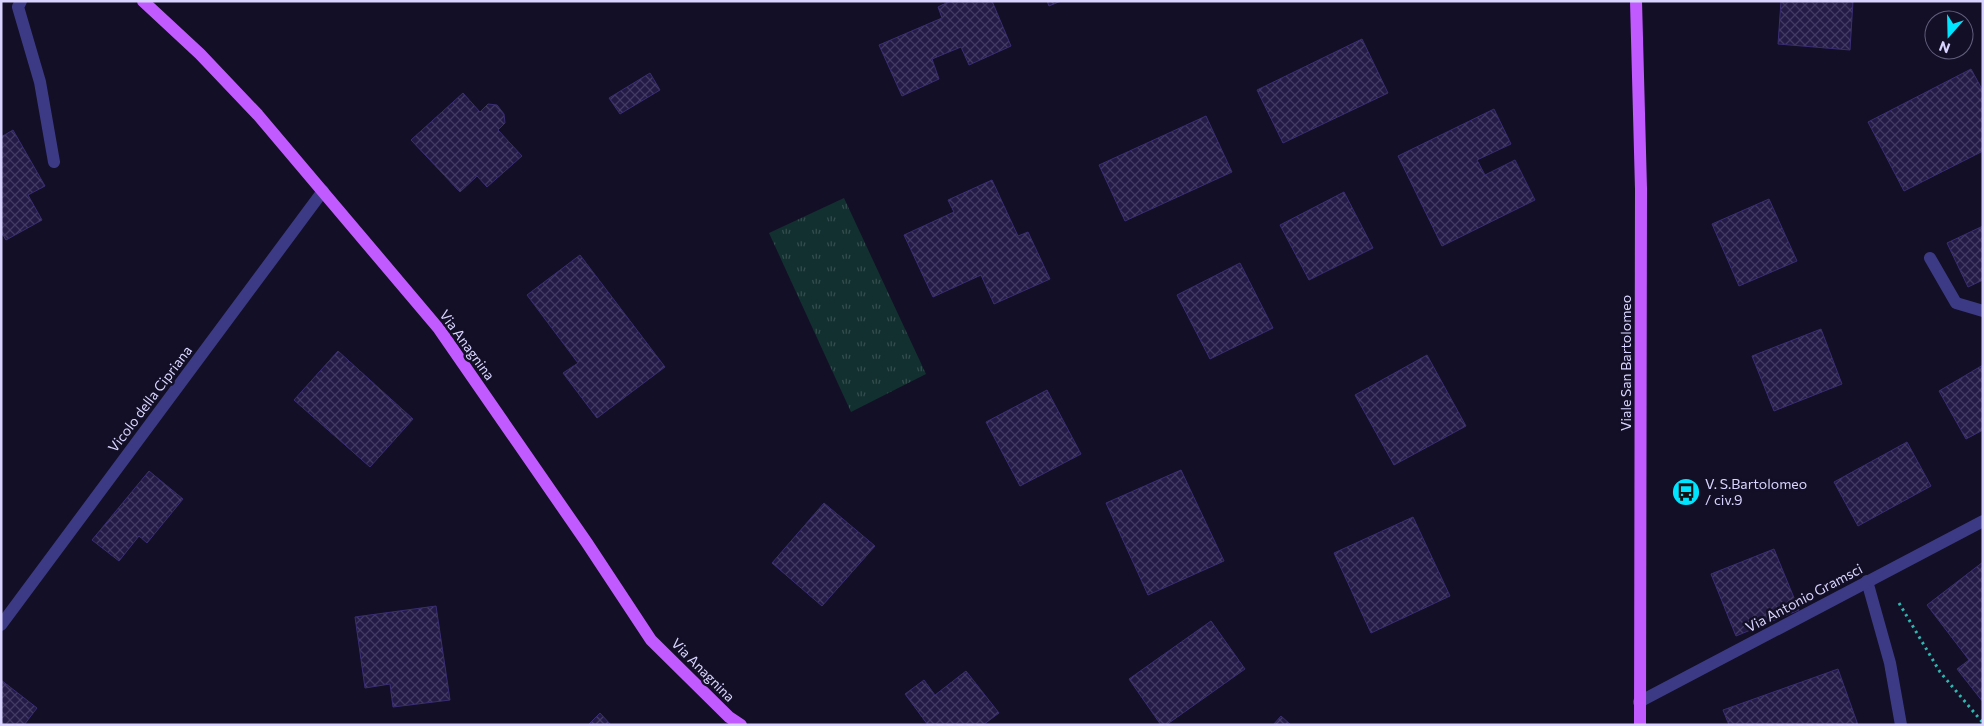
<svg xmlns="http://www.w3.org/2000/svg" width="1984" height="726" viewBox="0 0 1984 726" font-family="Commissioner,sans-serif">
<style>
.grass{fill:url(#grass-tufts)}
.building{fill:url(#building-cross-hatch);stroke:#3b2d73}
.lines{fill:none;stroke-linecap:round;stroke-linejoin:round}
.path{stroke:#2fb8b0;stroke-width:3;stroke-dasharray:2.5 4;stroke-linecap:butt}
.minor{stroke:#3d3a85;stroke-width:12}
.major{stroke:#c25bff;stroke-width:12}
.labels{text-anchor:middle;stroke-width:5;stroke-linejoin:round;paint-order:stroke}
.street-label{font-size:14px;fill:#d9d4ff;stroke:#130f26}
.poi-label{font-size:14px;fill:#d9d4ff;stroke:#130f26;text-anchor:start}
</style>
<defs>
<pattern id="grass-tufts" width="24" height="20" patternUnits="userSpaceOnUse" patternTransform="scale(1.25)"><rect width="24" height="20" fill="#12302f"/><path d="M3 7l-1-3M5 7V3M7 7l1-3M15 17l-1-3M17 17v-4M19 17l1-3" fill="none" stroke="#344d4e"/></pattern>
<pattern id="building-cross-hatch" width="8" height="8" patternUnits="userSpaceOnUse" patternTransform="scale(1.25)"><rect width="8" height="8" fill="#241b47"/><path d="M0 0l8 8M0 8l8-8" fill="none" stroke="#433b63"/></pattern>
</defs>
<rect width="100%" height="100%" fill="#130f26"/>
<path class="grass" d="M844,198l82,176 -75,38 -82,-179z"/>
<g class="building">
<path d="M950,1h42l19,45 -42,19 -8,-18 -29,12 7,20 -37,17 -23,-51 63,-27 -4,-11z"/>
<path d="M1047,1h14l-12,5z"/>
<path d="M1781,1h72l-3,49 -72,-6z"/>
<path d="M1362,39l26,54 -105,50 -26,-53z"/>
<path d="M1971,69l12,22v60l-79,40 -36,-69z"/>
<path d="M650,73l10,17 -40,24 -11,-16z"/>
<path d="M463,93l17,19 8,-8 9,1 7,9 1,9 -7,7 24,26 -35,31 -10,-11 -17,16 -49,-52z"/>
<path d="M1494,109l17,35 -34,16 8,15 30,-15 20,40 -93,46 -44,-90z"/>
<path d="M1206,116l26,56 -107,49 -26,-56z"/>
<path d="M13,130l32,56 -17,9 14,25 -36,20 -5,-8v-95z"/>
<path d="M992,180l26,56 10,-4 22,47 -56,25 -13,-29 -48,22 -29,-62 50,-23 -6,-12z"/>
<path d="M1344,192l29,56 -64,32 -29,-55z"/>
<path d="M1769,199l28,62 -58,25 -27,-62z"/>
<path d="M1983,226v54l-15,7 -21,-44z"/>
<path d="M580,255l85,112 -68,51 -34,-45 15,-10 -51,-68z"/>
<path d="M1240,263l33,65 -63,31 -33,-64z"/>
<path d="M1821,329l21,55 -68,27 -22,-55z"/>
<path d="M338,351l75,68 -43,48 -76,-67z"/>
<path d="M1427,355l39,71 -72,39 -39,-70z"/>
<path d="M1983,365v65l-17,9 -27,-48z"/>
<path d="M1047,390l34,64 -61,32 -34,-64z"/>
<path d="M1907,442l24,44 -73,40 -24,-44z"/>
<path d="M1181,470l43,91 -76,34 -42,-92z"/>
<path d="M149,471l34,28 -36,44 -8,-7 -20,25 -27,-21z"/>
<path d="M824,503l51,43 -53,60 -50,-43z"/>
<path d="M1413,517l37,79 -79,37 -37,-80z"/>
<path d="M1774,549l25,61 -63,26 -25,-62z"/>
<path d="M1983,562v140l-26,-33 12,-9 -42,-55z"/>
<path d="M436,606l14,94 -57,7 -3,-23 -25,4 -10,-71z"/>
<path d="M1211,621l34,48 -79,56h-5l-32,-46z"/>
<path d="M1838,669l20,56h-129l-6,-15z"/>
<path d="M966,671l33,42 -16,12h-55l-23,-31 19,-14 11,15z"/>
<path d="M1,680l36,28 -13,17h-23z"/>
<path d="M600,713l11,12h-23z"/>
<path d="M1281,716l10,9h-18z"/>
</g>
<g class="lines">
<path class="path" d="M1899,603l41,69 43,51"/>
<g class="minor">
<path d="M21,1l-3,6 22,75 14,80"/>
<path d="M1930,258l26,45 27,8"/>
<path d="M1867,581l23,82 11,62"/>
<path d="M1,625l322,-434"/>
<path d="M1639,702l344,-181"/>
</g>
<g class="major">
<path d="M143,1l57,53 58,61 181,214 148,214 64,97 78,77 12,8"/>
<path d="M1636,1l5,188 -1,536"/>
</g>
</g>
<defs>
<symbol id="bus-disc" viewBox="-11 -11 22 22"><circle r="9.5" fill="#00e5ff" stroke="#130f26"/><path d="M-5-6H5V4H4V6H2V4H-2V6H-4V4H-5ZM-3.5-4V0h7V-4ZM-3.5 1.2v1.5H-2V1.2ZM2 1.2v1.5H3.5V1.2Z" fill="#111"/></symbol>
</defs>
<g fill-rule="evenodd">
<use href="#bus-disc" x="1670" y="476" width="32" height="32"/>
</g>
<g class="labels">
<g class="street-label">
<text transform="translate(467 345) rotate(54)" y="5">Via Anagnina</text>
<text transform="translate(1626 363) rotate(-90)" y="5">Viale San Bartolomeo</text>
<text transform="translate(150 399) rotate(-53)" y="5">Vicolo della Cipriana</text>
<text transform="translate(1804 598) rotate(-28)" y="5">Via Antonio Gramsci</text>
<text transform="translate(703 670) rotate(45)" y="5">Via Anagnina</text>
</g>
<g class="poi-label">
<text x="1705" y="489">V. S.Bartolomeo<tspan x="1705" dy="16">/ civ.9</tspan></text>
</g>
</g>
<rect width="1984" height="726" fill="none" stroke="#d9d4ff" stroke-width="5"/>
<g transform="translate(1949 35) rotate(200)"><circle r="24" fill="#130f26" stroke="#625e7d"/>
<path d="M0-4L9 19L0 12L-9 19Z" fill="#00e5ff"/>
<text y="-8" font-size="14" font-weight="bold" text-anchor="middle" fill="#d9d4ff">N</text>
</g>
</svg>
